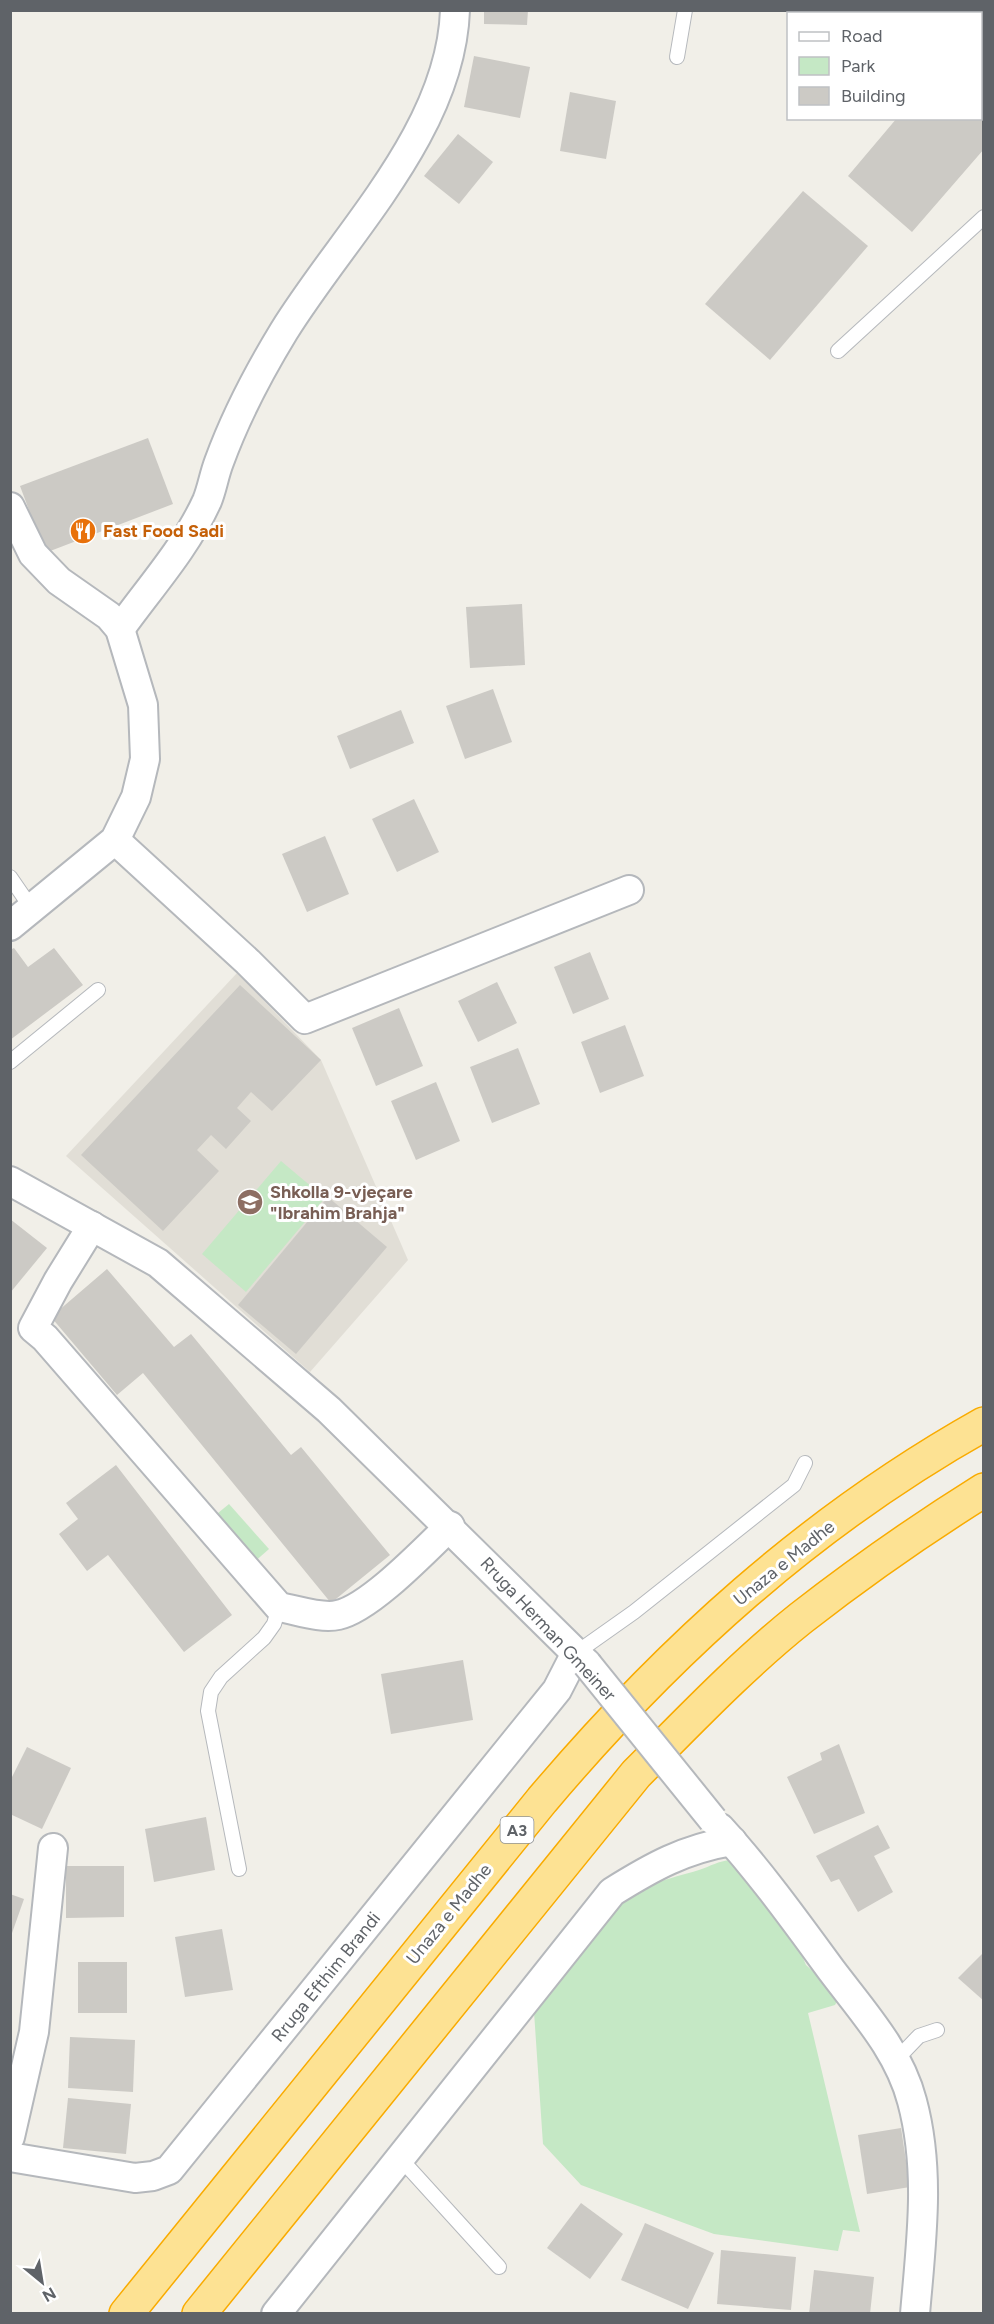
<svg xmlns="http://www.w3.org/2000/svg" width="994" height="2324" viewBox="0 0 994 2324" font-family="Figtree,sans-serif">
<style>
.education{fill:#e1ded6}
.green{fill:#c5e8c5}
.building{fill:#cccac5}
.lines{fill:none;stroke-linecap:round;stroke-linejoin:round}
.lane-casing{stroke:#b5b8bc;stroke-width:16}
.street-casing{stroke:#b5b8bc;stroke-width:32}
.highway-casing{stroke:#f9ab00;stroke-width:36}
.lane{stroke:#fff;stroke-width:14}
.street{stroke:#fff;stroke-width:28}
.highway{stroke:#fde293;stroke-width:33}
.street-bridge-casing{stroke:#b5b8bc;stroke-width:32;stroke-linecap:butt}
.street-bridge{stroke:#fff;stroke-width:28}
.labels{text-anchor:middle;stroke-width:6;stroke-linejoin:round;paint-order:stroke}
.shield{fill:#fff;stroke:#8f9295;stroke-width:1.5}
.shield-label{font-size:16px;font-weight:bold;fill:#5f6368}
.food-label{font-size:18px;font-weight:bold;fill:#c56008;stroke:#fff;text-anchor:start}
.education-label{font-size:18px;font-weight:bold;fill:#785e54;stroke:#fff;text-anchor:start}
.street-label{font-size:18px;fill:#5f6368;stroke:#fff}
</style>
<rect width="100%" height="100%" fill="#f1efe8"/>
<path class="education" d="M237,973l84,87 87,200 -98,112 -244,-216z"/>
<g class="green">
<path d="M281,1161l44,37 -79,94 -44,-38z"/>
<path d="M229,1504l40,45 -17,15 -40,-46z"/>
<path d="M731,1860l4,9 22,15 38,55 11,26 34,31 -5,9 -27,8 52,219 -17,-2 -5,21 -124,-17 -133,-49 -38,-41 -9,-132 83,-105c24,-23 52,-28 82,-37 12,-4 19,-9 32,-10z"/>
</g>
<g class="building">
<path d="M484,10h44l-1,15 -43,-1z"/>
<path d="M474,56l56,11 -10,51 -56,-11z"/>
<path d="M570,92l46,9 -10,58 -46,-8z"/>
<path d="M980,92l4,3v54l-72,83 -64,-56 49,-58h83z"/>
<path d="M458,134l35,28 -34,42 -35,-28z"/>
<path d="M803,191l65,55 -98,114 -65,-56z"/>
<path d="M148,438l25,66 -128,49 -25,-67z"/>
<path d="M522,604l3,61 -55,3 -4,-61z"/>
<path d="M493,689l19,53 -47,17 -19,-53z"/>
<path d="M401,710l13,33 -64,26 -13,-33z"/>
<path d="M414,799l25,53 -42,20 -25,-53z"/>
<path d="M325,836l24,58 -42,18 -25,-58z"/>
<path d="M14,948l14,19 26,-19 29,37 -73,55v-90z"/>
<path d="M590,952l19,47 -36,15 -19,-47z"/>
<path d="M497,982l20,41 -39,19 -20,-41z"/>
<path d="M240,985l81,75 -49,51 -21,-19 -14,16 14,13 -25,28 -15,-14 -14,15 22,21 -56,60 -82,-76z"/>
<path d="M399,1008l24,58 -47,20 -24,-58z"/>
<path d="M625,1025l19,51 -44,17 -19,-51z"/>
<path d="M518,1048l22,56 -48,19 -22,-56z"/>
<path d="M436,1082l24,59 -44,19 -25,-59z"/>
<path d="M328,1197l59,50 -91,107 -58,-49z"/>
<path d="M10,1219l37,29 -37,45z"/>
<path d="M107,1269l67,78 17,-13 100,121 10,-8 89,108 -59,48 -188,-230 -26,22 -66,-78z"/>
<path d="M116,1465l116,150 -48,37 -76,-97 -21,16 -28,-37 19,-15 -12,-16z"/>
<path d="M463,1660l10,60 -82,14 -10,-60z"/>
<path d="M839,1744l26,69 -51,21 -27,-57 35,-17 -2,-7z"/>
<path d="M27,1747l44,21 -29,61 -32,-15v-33z"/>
<path d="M206,1817l9,53 -61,12 -9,-53z"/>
<path d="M878,1825l12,23 -16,8 19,36 -35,20 -19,-33 -8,3 -15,-26z"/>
<path d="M66,1866h58v51l-58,1z"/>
<path d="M10,1894l14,5 -13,37h-1z"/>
<path d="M222,1929l11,61 -48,7 -10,-60z"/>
<path d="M984,1952v49l-26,-23z"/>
<rect x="78" y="1962" width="49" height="51"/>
<path d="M70,2037l65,3 -2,52 -65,-4z"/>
<path d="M68,2098l63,6 -5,50 -63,-6z"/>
<path d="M901,2128l9,59 -43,7 -9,-59z"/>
<path d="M581,2203l42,31 -33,45 -43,-31z"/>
<path d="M645,2223l69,30 -26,56 -67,-29z"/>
<path d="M721,2250l75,7 -5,53 -74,-6z"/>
<path d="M814,2270l60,7 -4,37h-61z"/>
</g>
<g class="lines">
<defs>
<g id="lane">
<path d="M677,57l8,-47"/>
<path d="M838,351l146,-134"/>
<path d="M10,877l22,32"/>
<path d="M10,1062l88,-72"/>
<path d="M576,1653l58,-41 160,-127 11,-22"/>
<path d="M239,1869l-31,-158 3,-19 10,-15 43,-39 10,-14 5,-17"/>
<path d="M896,2060l23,-24 18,-6"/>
<path d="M399,2157l100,110"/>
</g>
<g id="street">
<path d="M10,507l23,47 26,27 50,35 11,13 23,76 2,54 -9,38 -21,43 -105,86"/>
<path d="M120,629c30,-42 65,-80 87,-128 5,-12 7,-26 12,-39 16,-44 40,-90 65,-131 60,-97 167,-200 171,-321"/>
<path d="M115,840l133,122 57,57 324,-129"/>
<path d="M10,1181l148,82 171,147 258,254"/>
<path d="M92,1226l-34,55 -25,47 12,10 234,269c18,3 42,12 59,8 32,-7 87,-65 112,-89"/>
<path d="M720,1828c41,45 76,94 112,143 31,41 67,80 80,130 19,70 9,142 3,213"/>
<path d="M10,2137l24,-105 19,-184"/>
<path d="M10,2157l125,21 18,-2 16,-6 388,-480 19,-37"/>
<path d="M276,2314l336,-422c40,-25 72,-43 120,-51"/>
</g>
<g id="highway">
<path d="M126,2314l416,-514c127,-150 269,-279 442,-376"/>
<path d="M199,2314l437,-540c53,-53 106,-109 165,-156 59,-46 119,-88 183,-128"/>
</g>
</defs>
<use href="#lane" class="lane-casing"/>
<use href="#street" class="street-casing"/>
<use href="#highway" class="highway-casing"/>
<use href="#lane" class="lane"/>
<use href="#street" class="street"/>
<use href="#highway" class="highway"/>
<defs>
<path id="street-bridge" d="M587,1664l126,156"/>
</defs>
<use href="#street-bridge" class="street-bridge-casing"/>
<use href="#street-bridge" class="street-bridge"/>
</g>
<defs>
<symbol id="restaurant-disc" viewBox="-11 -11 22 22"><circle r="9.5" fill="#e8710a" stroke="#fff"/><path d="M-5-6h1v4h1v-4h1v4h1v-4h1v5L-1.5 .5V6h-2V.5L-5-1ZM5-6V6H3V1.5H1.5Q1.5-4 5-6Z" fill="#fff"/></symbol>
<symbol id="school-disc" viewBox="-11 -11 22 22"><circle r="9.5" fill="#8d6e63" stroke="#fff"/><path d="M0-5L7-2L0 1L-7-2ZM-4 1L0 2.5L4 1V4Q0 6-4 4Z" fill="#fff"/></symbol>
</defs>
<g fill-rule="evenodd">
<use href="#restaurant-disc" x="68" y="516" width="30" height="30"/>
<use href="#school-disc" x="235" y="1187" width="30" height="30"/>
</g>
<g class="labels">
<rect class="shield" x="500.5" y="1817" width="33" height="26" rx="4.5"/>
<g class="shield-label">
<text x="517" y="1836">A3</text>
</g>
<g class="food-label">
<text x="103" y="537">Fast Food Sadi</text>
</g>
<g class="education-label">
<text x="270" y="1198">Shkolla 9-vjeçare<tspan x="270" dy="21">"Ibrahim Brahja"</tspan></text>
</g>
<g class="street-label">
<text transform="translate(784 1563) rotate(-39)" y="6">Unaza e Madhe</text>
<text transform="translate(548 1629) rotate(47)" y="6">Rruga Herman Gmeiner</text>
<text transform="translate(449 1914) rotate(-51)" y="6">Unaza e Madhe</text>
<text transform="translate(326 1977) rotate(-51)" y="6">Rruga Efthim Brandi</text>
</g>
</g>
<rect width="994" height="2324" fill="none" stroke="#5f6368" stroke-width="24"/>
<rect x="787" y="12" width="195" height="108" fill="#ffffff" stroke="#bfc1c3" stroke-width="1.5"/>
<rect x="799" y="32" width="30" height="9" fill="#ffffff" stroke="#bfc1c3" stroke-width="1.5"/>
<text x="841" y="42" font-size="18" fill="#5f6368">Road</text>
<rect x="799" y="57" width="30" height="18" fill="#c5e8c5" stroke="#bfc1c3" stroke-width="1.5"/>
<text x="841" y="72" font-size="18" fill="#5f6368">Park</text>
<rect x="799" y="87" width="30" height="18" fill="#cccac5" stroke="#bfc1c3" stroke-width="1.5"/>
<text x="841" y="102" font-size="18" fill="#5f6368">Building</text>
<g transform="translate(42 2282) rotate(150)" stroke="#ffffff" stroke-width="4.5" paint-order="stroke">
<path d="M0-4.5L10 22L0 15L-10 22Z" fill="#5f6368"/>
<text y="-9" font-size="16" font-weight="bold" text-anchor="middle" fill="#5f6368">N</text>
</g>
</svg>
